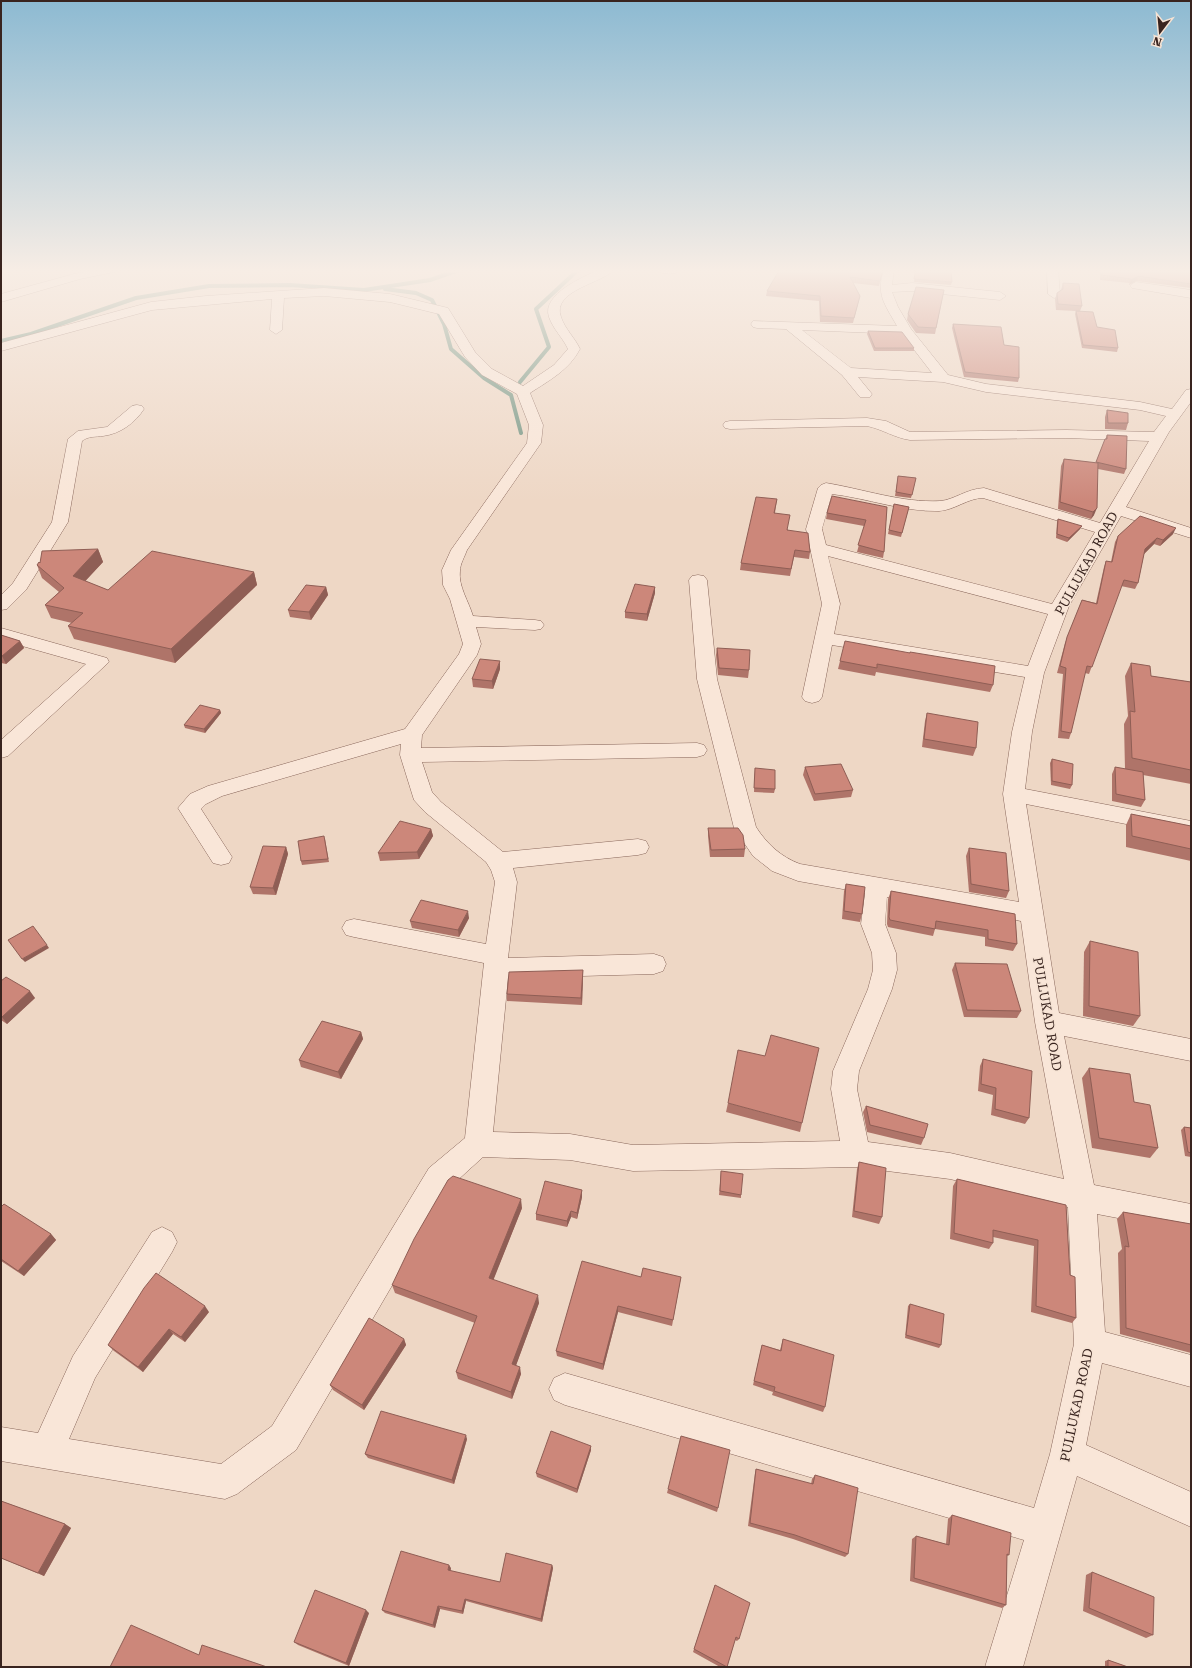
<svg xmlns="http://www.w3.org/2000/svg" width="1192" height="1668" viewBox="0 0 1192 1668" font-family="'Roboto Serif',serif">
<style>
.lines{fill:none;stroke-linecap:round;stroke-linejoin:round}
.stream{stroke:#6d907e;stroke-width:4}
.minor-casing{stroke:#89675b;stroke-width:1}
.minor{fill:#f9e6d8;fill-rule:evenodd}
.wall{fill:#af7469}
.shaded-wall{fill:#8f5e55}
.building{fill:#cc877a;stroke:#8f5e55}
.labels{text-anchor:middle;stroke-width:3;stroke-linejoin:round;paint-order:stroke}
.street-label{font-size:13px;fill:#39241f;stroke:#f6e3d4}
</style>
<rect width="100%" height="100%" fill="#eed7c5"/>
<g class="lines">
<g class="stream">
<path d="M385,289l31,4 16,7 12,24 7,25 33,29 27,17 10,38"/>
<path d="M1,341l30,-7 105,-36 73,-12 81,-1 74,5 66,-10 32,-11"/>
<path d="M520,382l29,-35 -13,-38 43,-40"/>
</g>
<defs>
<g id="minor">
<path d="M99,269h22l-2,2 -39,8 -79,23v-8l73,-20z"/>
<path d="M601,269h14c-11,14 -64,21 -54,48 4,12 14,21 19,32 -11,21 -30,31 -50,44l13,32 -2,18 -74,107c-2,6 -7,14 -7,21 -2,15 9,31 13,45l62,4 6,1 3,4 -3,4 -6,1 -59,-3 5,17 -4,11 -55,80 -1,13 276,-5 7,2 3,5 -3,5 -7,2 -275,5 10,30 9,10 62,50 135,-13 8,2 3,6 -3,6 -8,2 -125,13 4,14 -9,76 146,-4 9,3 3,7 -3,7 -9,3 -146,4 -15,154 77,2 63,11 207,-4 -9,-52 2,-18 35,-82 5,-19 -1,-17 -11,-29 4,-31 -67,-12 -26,-10 -19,-15 -19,-28 -37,-149 -8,-99 3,-4 6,-1 6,1 3,4 10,99 39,148c11,17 25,30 44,37l219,38 -16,-108 9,-62 13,-55 -193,-32 -10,52 -3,4 -7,2 -7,-2 -3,-4 20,-93 -16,-75 12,-41 3,-3 5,-2c37,6 76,20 114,18 14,-1 26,-12 44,-13l116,35 49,-82 -83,-3 -156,2c-15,-2 -28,-11 -43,-14l-137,3 -5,-1 -2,-3 2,-3 5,-1 137,-3 19,3 24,11 156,-2 88,2 12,-16 -26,-6 -154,-18 -43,-10 -85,-5 14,17 -2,3h-10l-18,-22 -56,-46 -29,-1 -4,-1 -2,-3 2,-3 144,5c-13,-23 -21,-31 -13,-57h10l-2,16 20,-2 88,9 6,4 -6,4 -88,-9 -20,1 6,15 13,22 37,46 38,9 154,18 32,7 14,-19 5,-1v13l-22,30 -43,75 65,21v10l-70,-22 -52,90 -25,67 -12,59 -7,57 166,32v16l-165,-33 33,209 132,26v22l-127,-25 30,149 97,19v28l-94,-18 8,118 86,23v32l-89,-24 -16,82 105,47v35l-114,-51 -54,191h-38l39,-127 -459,-135 -11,-5 -5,-11 5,-11 11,-5 469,135 16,-54 24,-110 -6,-137 -118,-28 -94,-12 -223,4 -63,-11 -87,-3 -34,31 -153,262 -59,44 -12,5 -224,-38v-34l37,6 35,-77 79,-124 10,-5 10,5 5,10 -5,10 -77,126 -26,61 152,25 51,-38 157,-258 36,-30 19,-175 -130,-26 -8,-2 -4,-7 4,-7 8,-2 132,25 9,-62 -4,-12 -5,-8 -61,-50 -11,-12 -14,-45 1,-11 -179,52 -16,8 -5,5 31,48 -3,6 -8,2 -8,-2 -35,-55 12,-14 18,-8 197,-57 54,-75 4,-10 -13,-45 -7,-14 -1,-15 9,-20 76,-107 2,-18 -12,-31 -35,-19 -17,-18 -26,-43 -49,-12 -66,-6 -40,2 -2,32 -6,4 -6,-4 2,-31 -120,11 -151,41v-8l150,-41 55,-6 118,-8 66,6 58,14 27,44 17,17 31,17 31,-21 14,-16c-5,-11 -15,-20 -19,-32 -8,-23 36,-41 52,-48zM802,330l100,4 30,39 -81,-5zM832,494c35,4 71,18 107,17 16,-1 29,-13 44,-13l112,34 -43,72 -226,-59 -4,-16zM828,556l220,58 -20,52 -194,-32 6,-30zM887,897l134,24 14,101 29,157 -114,-26 -82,-11 -11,-53 2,-18 33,-82 5,-19 -1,-17 -11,-29z"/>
<path d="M654,269h25l1,1c-5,6 -21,4 -26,-1z"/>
<path d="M1047,269h11l2,25 -2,3 -4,1 -6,-4z"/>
<path d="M1136,282l55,8v8l-59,-10 -2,-2 2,-2z"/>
<path d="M137,405l5,1 2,3c-9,14 -24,25 -41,27 -7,1 -15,0 -21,5l-14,81 -42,68 -19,19 -6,1v-15l12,-12 39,-61 16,-83 10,-8 29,-4 25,-21z"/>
<path d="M1,628l106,30 2,4 -101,94 -7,2v-18l85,-76 -85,-24z"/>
</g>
</defs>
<use href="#minor" class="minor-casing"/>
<use href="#minor" class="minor"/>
</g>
<g class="wall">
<path d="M780,269h103l-4,17 -26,-3 7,13 -7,27 -33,-1 -1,-21 -53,-5 1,-5z"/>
<path d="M916,269l36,13 -1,3 -37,-3z"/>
<path d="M1100,269h91v19l-55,-7 -7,4 1,-2 -30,-3z"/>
<path d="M1063,283l19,23 -2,5 38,37 -1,4 -35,-4 -7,-34 1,-3 -20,-1 -1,-11 2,-6 4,-3z"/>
<path d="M944,290l-9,44 -19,-1 -9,-13 1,-6z"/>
<path d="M953,324l51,21 15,33 -1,4 -54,-5 -12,-49z"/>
<path d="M868,331l46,17v3h-40l-7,-17z"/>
<path d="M1107,410l21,13 -2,7 -21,-1v-12z"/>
<path d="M1107,435l19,34 -2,5 -26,-5 -4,46 -3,4 -33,-10 3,-43 3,-7 32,4z"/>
<path d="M898,476l18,2 -5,20 -16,-2z"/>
<path d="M777,499l-2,14 13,17 22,22 -1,7 -15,-2 -4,19 -50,-6 1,-7z"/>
<path d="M894,504l15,3 -8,30 -13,-3z"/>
<path d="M887,507l-3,45 -1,6 -26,-6 7,-26 -38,-7 1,-6z"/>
<path d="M1058,519l22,10 -13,13 -11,-4 1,-16z"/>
<path d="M1173,534l-13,12 -6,-2 -10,10 -6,29 -3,6 -14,-3 -32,88 -4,-1 -14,60 -2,6 -11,-1 5,-64 -6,-1 8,-30 17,-43 14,3 8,-36 2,-6 5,1 4,-20 3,-6z"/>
<path d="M98,549l5,13 -18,19 23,9 146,-18 3,13 -82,78 -101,-24 -6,-13 4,-3 -21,-5 -6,-13 14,-13 -17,-14 -5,-13 3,-2z"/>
<path d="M326,587l2,8 -17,25 -21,-3 -2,-7z"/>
<path d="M655,587v6l-8,28 -22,-3v-6z"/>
<path d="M1,635l19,6 4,7 -18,16 -5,-1z"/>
<path d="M717,648l32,22 -1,8 -30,-3 -2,-20z"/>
<path d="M910,653l83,32 -3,7 -114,-20 -1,4 -37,-7 2,-8z"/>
<path d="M1131,663l20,13 40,6v102l-48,-9 2,25 -4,7 -29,-6v-27l3,-7 10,2 -1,-45 4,-8 -3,-40z"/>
<path d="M500,669l-7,20 -20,-2 -1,-8z"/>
<path d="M220,710l1,3 -16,20 -20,-5 -1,-3z"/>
<path d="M927,713l49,35 -3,8 -51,-9 3,-26z"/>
<path d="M1052,759l20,26 -2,4 -19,-4 -1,-22z"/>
<path d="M805,767l48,23 -2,7 -37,4 -11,-26z"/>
<path d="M755,768l20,21 -1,4 -20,-1z"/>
<path d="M1131,814l60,12v35l-65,-14v-22z"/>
<path d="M708,828l37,21 -1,8h-34l-2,-21z"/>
<path d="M431,829l2,7 -14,23 -39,2 -2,-8z"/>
<path d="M325,839l4,23 -27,3 -1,-4z"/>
<path d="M286,847l2,7 -12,41 -23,-1 -3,-7z"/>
<path d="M969,848l40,43 -3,7 -37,-6 -3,-36z"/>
<path d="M846,884l16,30 -2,8 -18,-3 2,-28z"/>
<path d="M891,891l124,23 2,30 -4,7 -28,-5v-9l-50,-8 -2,7 -45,-9 -1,-3 1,-25z"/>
<path d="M469,918l-10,19 -47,-9 -2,-7z"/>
<path d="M1090,941l50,75 -7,10 -50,-10 1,-64z"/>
<path d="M955,963l66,48 -4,7 -53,-1 -12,-47z"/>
<path d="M583,970l-1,35 -75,-4v-7z"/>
<path d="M1,981l34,17 -28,26 -6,-4z"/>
<path d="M361,1032l2,7 -22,40 -40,-12 -2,-7z"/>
<path d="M983,1059l46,59 -4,6 -34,-9 2,-20 -15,-4 2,-25z"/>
<path d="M1089,1068l45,34 24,46 -8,10 -58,-10 -10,-70z"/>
<path d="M728,1103l74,20 -2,9 -74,-20z"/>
<path d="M866,1106l58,32 -3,7 -54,-13 -4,-20z"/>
<path d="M1184,1127l7,1v29l-6,-1 -4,-26z"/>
<path d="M859,1162l23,55 -3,7 -27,-7 5,-48z"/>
<path d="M721,1171l20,24v3l-22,-3z"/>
<path d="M957,1179l109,26 4,70 6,43 -4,5 -41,-11 3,-66 -41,-9v6l-4,6 -39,-10 3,-53z"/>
<path d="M582,1190v7l-5,22 -6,-2 -4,10 -31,-7v-6z"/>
<path d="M1,1207l50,27 5,6 -32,36 -23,-15z"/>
<path d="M522,1208l-29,72 46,23 -23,62 5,9 -9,25 -54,-20 -2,-7 19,-49 -80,-30 -3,-8z"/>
<path d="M1123,1212l68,12v129l-71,-19 -2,-81 4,-4 -5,-30z"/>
<path d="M641,1277h40l-9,49 -54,-14 -15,58 -46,-14 -1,-5z"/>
<path d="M910,1304l31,41 -2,3 -34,-10 3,-32z"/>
<path d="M209,1312l-24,30 -12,-8 -30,38 -29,-21 -6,-6z"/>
<path d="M404,1339l2,6 -42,65 -31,-20 -3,-5z"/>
<path d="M783,1339l42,68 -2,5 -51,-17 1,-3 -20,-7 9,-40 18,5z"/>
<path d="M467,1439l-13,45 -86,-26 -3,-4z"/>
<path d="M591,1450l-14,43 -40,-16 -1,-4z"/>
<path d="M756,1469l55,15 1,-5 3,-4 33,79 -3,3 -52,-18 -45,-13 7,-53z"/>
<path d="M668,1489l50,19 -1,4 -50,-19z"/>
<path d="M1,1501l64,23 6,4 -27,48 -43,-18z"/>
<path d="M952,1515l57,40 -2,1 -1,49 -4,3 -92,-27 2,-42 4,-3 30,8 2,-25z"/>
<path d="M552,1565l1,3 -11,54 -76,-21 -3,13 -23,-5 -5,19 -50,-15 -3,-3 69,-42 -1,3 50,11z"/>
<path d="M1092,1572l61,63 -7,3 -63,-27 3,-36z"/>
<path d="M715,1585l24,54 -2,2 -2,-1 -8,27h-7l-27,-15z"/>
<path d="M369,1613l-20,53 -51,-21 -4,-3z"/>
<path d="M1108,1660l20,7h-23v-6z"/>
</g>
<g class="shaded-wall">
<path d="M1138,276l-2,5 -7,4 2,-5z"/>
<path d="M1097,508l-3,7 -3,4 2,-7z"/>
<path d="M1082,526l-2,3 -13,13 2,-4z"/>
<path d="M1176,528l-3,6 -13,12 3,-6z"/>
<path d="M1157,538l-3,6 -11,11 2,-6z"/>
<path d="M98,549l5,13 -25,27 -5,-13z"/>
<path d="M254,572l3,13 -82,78 -4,-14z"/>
<path d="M326,587l2,8 -17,25 -2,-8z"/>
<path d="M655,587v6l-8,28v-7z"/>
<path d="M20,641l4,7 -18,16 -4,-8z"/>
<path d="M500,661v8l-7,20 -1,-8z"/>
<path d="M220,710l1,3 -16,20 -1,-4z"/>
<path d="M431,829l2,7 -14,23 -2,-7z"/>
<path d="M286,847l2,7 -12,41 -3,-7z"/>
<path d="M468,911l1,7 -10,19 -1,-7z"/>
<path d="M47,945l2,3 -24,14 -3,-3z"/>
<path d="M583,970v7l-1,28 -1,-7z"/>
<path d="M30,991l5,7 -28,26 -5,-7z"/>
<path d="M361,1032l2,7 -22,40 -3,-7z"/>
<path d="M582,1190v7l-5,22v-6z"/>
<path d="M521,1199l1,9 -31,78 -2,-8z"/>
<path d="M571,1211v6l-4,10v-6z"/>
<path d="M51,1234l5,6 -32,36 -6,-5z"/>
<path d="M538,1295l1,8 -25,68 -2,-7z"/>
<path d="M205,1306l4,6 -24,30 -4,-5z"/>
<path d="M618,1306v6l-15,58v-6z"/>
<path d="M169,1329l4,5 -30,38 -5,-5z"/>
<path d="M404,1339l2,6 -42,65 -2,-5z"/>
<path d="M520,1367l1,7 -9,25 -1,-7z"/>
<path d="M466,1435l1,4 -13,45 -2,-4z"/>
<path d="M591,1446v4l-14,43v-4z"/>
<path d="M65,1524l6,4 -27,48 -6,-3z"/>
<path d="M449,1565l2,3 -1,6 -2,-4z"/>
<path d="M552,1565l1,3 -11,54 -1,-3z"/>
<path d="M465,1599l1,2 -3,13 -1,-3z"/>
<path d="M438,1606l2,3 -5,19 -2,-3z"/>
<path d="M366,1610l3,3 -20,53 -3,-3z"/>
</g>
<g class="building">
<path d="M780,269h103l-3,12 -30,-4 10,19 -6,22 -33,-2 -1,-20 -53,-5z"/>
<path d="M916,269h35l1,13 -38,-3z"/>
<path d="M1102,269h89v15l-53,-8 -7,4v-1l-29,-4z"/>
<path d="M1063,283l16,1 3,22 -24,-2 -1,-11 6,-4z"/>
<path d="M916,287l28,3 -8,38 -18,-1 -10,-13z"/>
<path d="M1076,311l17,1 4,15 18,3 3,18 -35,-3z"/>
<path d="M953,324l48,3 3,18 15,2v31l-54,-6z"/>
<path d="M868,331l34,1 12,16h-39z"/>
<path d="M1107,410l21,3v10h-20z"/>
<path d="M1107,435l20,1 -1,33 -30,-7 9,-23h2z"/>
<path d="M1064,459l34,4 -1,45 -4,4 -33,-10z"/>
<path d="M898,476l18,2 -4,17 -16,-3z"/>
<path d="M832,496l55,11 -3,45 -26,-7 8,-25 -39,-7z"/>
<path d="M756,497l21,2 -3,14 16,2 -3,15 21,3 2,19 -15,-2 -4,19 -50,-6z"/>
<path d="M894,504l15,3 -7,26 -13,-3z"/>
<path d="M1140,516l36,12 -13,12 -6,-2 -12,11 -7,34 -14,-3 -32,87 -5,-1 -16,67 -10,-2 5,-63 -6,-2 7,-29 15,-37 15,4 9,-43 6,1 6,-26z"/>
<path d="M1058,519l24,7 -13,12 -12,-4z"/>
<path d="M98,549l-25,27 35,14 44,-39 102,21 -83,77 -103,-23 15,-13 -38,-8 19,-17 -27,-23 2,-3 1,1 2,-12z"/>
<path d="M635,584l20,3 -8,27 -22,-2z"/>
<path d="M306,585l20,2 -17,25 -21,-2z"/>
<path d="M1,635l19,6 -18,15h-1z"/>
<path d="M845,641l65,12v-1l85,14 -2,19 -116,-21v4l-37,-7z"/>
<path d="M717,648l33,2 -1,20 -30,-2z"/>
<path d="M480,659l20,2 -8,20 -20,-2z"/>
<path d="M1131,663l19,3 1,10 40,6v88l-59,-12 -2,-47 5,1z"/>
<path d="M200,705l20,5 -16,19 -20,-4z"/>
<path d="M927,713l51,9 -2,26 -52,-9z"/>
<path d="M1052,759l21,5 -1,21 -20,-4z"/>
<path d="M841,764l12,26 -38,4 -10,-27z"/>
<path d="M1115,767l28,5 2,28 -29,-6z"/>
<path d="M755,768l20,2v19l-21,-1z"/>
<path d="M1131,814l60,12v23l-59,-13z"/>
<path d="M400,821l31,8 -14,23 -39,1z"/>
<path d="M708,828h30l5,7 2,14 -34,1z"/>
<path d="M324,836l4,23 -27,2 -3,-20z"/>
<path d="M263,846l23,1 -13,41 -23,-1z"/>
<path d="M969,848l37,5 3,38 -38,-7z"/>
<path d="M846,884l19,3 -3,27 -18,-3z"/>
<path d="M891,891l124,23 2,30 -29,-5v-9l-52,-9 -1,8 -45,-9 -1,-3z"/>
<path d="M421,900l47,11 -10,19 -48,-9z"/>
<path d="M33,926l14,19 -25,14 -14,-19z"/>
<path d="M1090,941l48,11 2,64 -51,-10z"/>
<path d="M955,963l52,1 14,47 -54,-1z"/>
<path d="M583,970l-2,28 -74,-4 2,-22z"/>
<path d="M6,977l24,14 -28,26 -1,-1v-35z"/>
<path d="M322,1021l39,11 -23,40 -39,-12z"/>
<path d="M771,1035l48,13 -17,75 -74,-20 10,-53 27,6z"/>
<path d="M983,1059l49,12 -3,47 -34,-9 1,-21 -15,-4z"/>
<path d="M1089,1068l41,6 4,28 16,3 8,43 -59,-10z"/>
<path d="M866,1106l62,18 -4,14 -54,-13z"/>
<path d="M1184,1127l7,1v25l-3,-1z"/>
<path d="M859,1162l27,6 -4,49 -28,-6z"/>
<path d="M721,1171l22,3 -2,21 -21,-4z"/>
<path d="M453,1176l68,23 -32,79 49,17 -26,69 8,3 -9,25 -55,-20 21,-56 -85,-31 22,-46 34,-59z"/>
<path d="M957,1179l109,26 4,70 5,2 1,41 -40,-12 2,-66 -45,-10v13l-39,-10z"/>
<path d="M545,1181l37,9 -5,23 -6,-2 -4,10 -31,-7z"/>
<path d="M4,1204l47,30 -33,37 -17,-12v-52z"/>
<path d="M1123,1212l68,12v121l-65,-17 -1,-82 4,1z"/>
<path d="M582,1261l59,16 2,-9 38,9 -8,43 -55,-14 -15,58 -47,-13z"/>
<path d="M156,1273l49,33 -24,31 -12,-8 -31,38 -30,-22 36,-57z"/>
<path d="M910,1304l34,10 -3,31 -35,-10z"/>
<path d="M369,1318l35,21 -42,66 -32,-20z"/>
<path d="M783,1339l51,16 -9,52 -51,-16 1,-4 -21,-6 8,-36 19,6z"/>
<path d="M381,1411l85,24 -14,45 -87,-26z"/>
<path d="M551,1431l40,15 -14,43 -41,-16z"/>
<path d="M681,1436l49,14 -12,58 -50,-19z"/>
<path d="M756,1469l57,15 2,-9 43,13 -10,66 -53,-19 -45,-12z"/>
<path d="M1,1501l64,23 -27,49 -37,-15z"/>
<path d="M952,1515l59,18 -2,22 -2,-1 -1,51 -92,-27 2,-42 33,9z"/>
<path d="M401,1551l48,14 -1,5 52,12 6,-29 46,12 -11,54 -76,-20 -3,12 -24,-5 -5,19 -51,-15z"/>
<path d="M1092,1572l62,25 -1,38 -64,-27z"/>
<path d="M715,1585l35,18 -11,36 -3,-2 -9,30 -33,-18z"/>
<path d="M315,1590l51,20 -20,53 -52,-21z"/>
<path d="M131,1625l68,30 3,-10 65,22h-157z"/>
<path d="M1108,1660l20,7h-20z"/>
</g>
<linearGradient id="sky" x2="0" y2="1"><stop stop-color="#8dbad2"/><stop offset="0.54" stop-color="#f7ede5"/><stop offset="1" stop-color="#f7ede5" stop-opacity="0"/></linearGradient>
<rect width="1192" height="502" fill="url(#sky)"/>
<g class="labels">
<g class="street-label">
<text transform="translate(1086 563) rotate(-61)" y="5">PULLUKAD ROAD</text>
<text transform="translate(1048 1014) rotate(80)" y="5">PULLUKAD ROAD</text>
<text transform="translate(1076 1405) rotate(-78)" y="5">PULLUKAD ROAD</text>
</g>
</g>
<rect width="1192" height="1668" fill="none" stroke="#39241f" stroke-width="4"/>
<g transform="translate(1160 32) rotate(196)" stroke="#f6e3d4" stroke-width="3" paint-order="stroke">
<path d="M0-3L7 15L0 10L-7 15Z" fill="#39241f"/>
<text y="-6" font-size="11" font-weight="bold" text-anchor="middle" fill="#39241f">N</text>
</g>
</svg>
